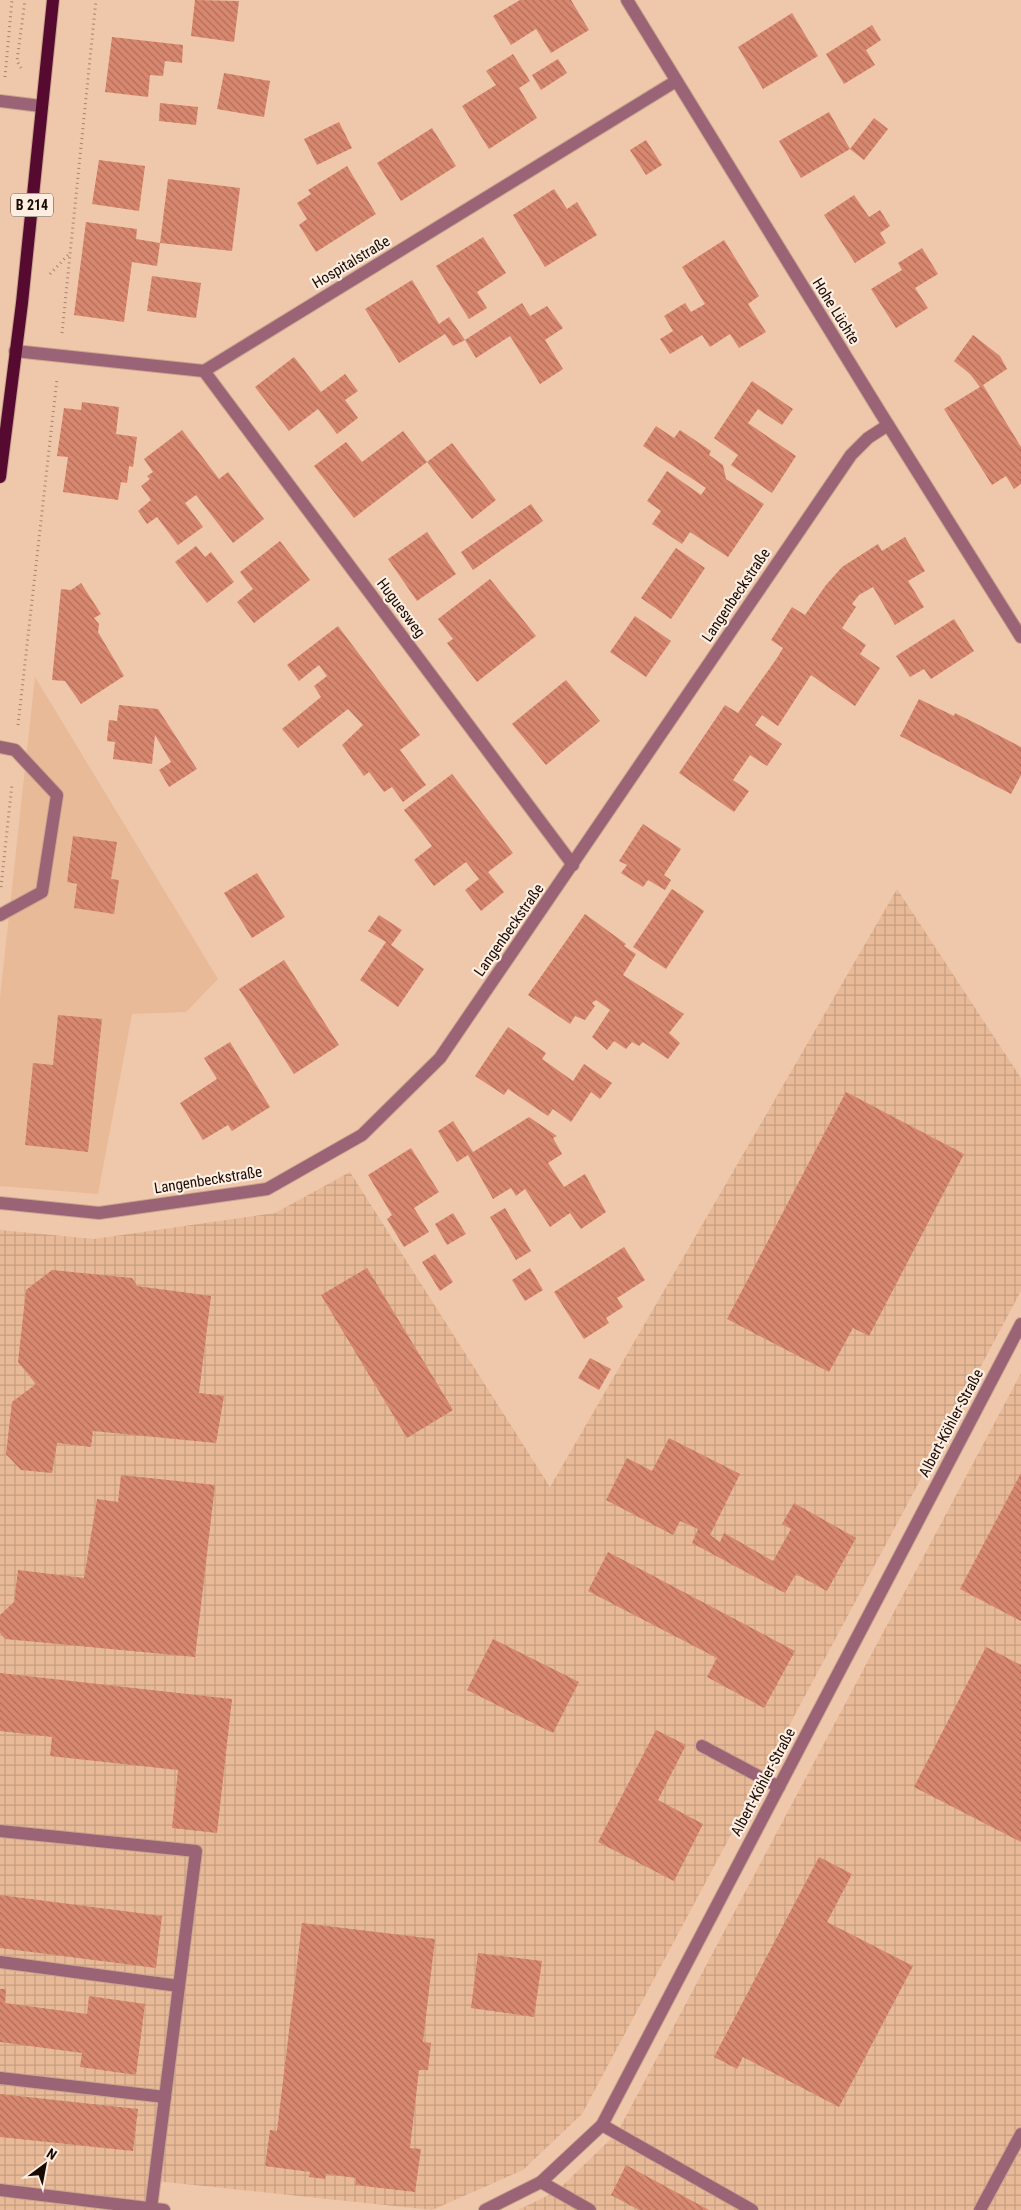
<svg xmlns="http://www.w3.org/2000/svg" width="1021" height="2210" viewBox="0 0 1021 2210" font-family="'Roboto Condensed',sans-serif">
<style>
.built{fill:#e8ba98}
.industrial{fill:url(#industrial-grid)}
.building{fill:url(#building-back-hatch)}
.lines{fill:none;stroke-linecap:round;stroke-linejoin:round}
.minor-casing{stroke:#c8a58d;stroke-width:14}
.major-casing{stroke:#c8a58d;stroke-width:14}
.path{stroke:#a2846f;stroke-width:3;stroke-dasharray:1 4;stroke-linecap:butt}
.minor{stroke:#9a6376;stroke-width:12}
.major{stroke:#570a30;stroke-width:12}
.labels{text-anchor:middle;stroke-width:4.5;stroke-linejoin:round;paint-order:stroke}
.shield{fill:#feeee2;stroke:#5d4f46;stroke-width:1}
.shield-label{font-size:14px;font-weight:bold;fill:#180b03}
.street-label{font-size:15px;fill:#180b03;stroke:#feeee2}
</style>
<defs>
<pattern id="industrial-grid" width="8" height="8" patternUnits="userSpaceOnUse" patternTransform="scale(1.25)"><rect width="8" height="8" fill="#e8ba98"/><path d="M0 4h8M4 0v8" fill="none" stroke="#c69f81"/></pattern>
<pattern id="building-back-hatch" width="6" height="6" patternUnits="userSpaceOnUse" patternTransform="scale(1.25)"><rect width="6" height="6" fill="#d98870"/><path d="M-1 5l2 2M0 0l6 6M5-1l2 2" fill="none" stroke="#af6d5a"/></pattern>
</defs>
<rect width="100%" height="100%" fill="#efc7ab"/>
<path class="built" d="M35,677l183,302 -32,33 -54,2 -34,180 -98,-8v-188z"/>
<g class="industrial">
<path d="M897,889l124,189v213l-439,823 -59,56 -91,40 -276,-29 -4,29h-152v-980l94,9 181,-26 75,-41 200,315z"/>
<path d="M1021,1373v837h-503l39,-19 60,-58z"/>
</g>
<g class="building">
<path d="M195,0l44,1 -5,41 -43,-6z"/>
<path d="M520,0h51l18,30 -38,23 -15,-24 -25,16 -18,-29z"/>
<path d="M792,13l26,43 -55,33 -25,-42z"/>
<path d="M872,25l9,15 -15,10 9,15 -31,19 -18,-30z"/>
<path d="M112,37l71,8 -1,18 -17,-2 -2,15 -13,-1 -2,22 -43,-5z"/>
<path d="M513,54l17,27 -11,7 18,30 -48,31 -27,-43 34,-21 -10,-14z"/>
<path d="M558,59l9,14 -26,17 -9,-15z"/>
<path d="M224,73l46,8 -6,36 -47,-8z"/>
<path d="M160,103l38,4 -2,18 -37,-4z"/>
<path d="M829,112l21,37 -49,29 -22,-37z"/>
<path d="M874,118l14,11 -24,31 -14,-11z"/>
<path d="M339,122l13,26 -35,17 -13,-26z"/>
<path d="M432,128l24,38 -55,35 -24,-38z"/>
<path d="M646,140l16,25 -16,10 -16,-25z"/>
<path d="M99,160l46,6 -6,45 -47,-7z"/>
<path d="M347,166l29,48 -60,38 -17,-27 8,-6 -10,-16 14,-9 -3,-4z"/>
<path d="M168,179l72,9 -8,63 -72,-8 -3,23 -25,-4 -8,60 -50,-7 12,-93 51,7 -1,10 24,4z"/>
<path d="M554,189l13,20 10,-7 20,33 -52,32 -32,-52z"/>
<path d="M854,195l15,22 11,-7 10,16 -10,7 6,10 -31,20 -31,-48z"/>
<path d="M483,237l23,36 -29,19 10,16 -18,11 -33,-53z"/>
<path d="M724,240l35,56 -11,8 18,28 -27,16 -9,-14 -20,13 -8,-12 -32,19 -10,-15 13,-8 -9,-15 21,-13 6,9 14,-8 -23,-37z"/>
<path d="M922,248l16,26 -23,14 13,20 -32,20 -25,-39 31,-19 -4,-7z"/>
<path d="M152,276l49,7 -5,35 -49,-7z"/>
<path d="M412,280l27,44 10,-7 16,23 -12,6 -8,-12 -46,29 -34,-54z"/>
<path d="M522,303l8,13 17,-10 16,22 -18,12 18,29 -23,15 -30,-48 -34,22 -11,-18z"/>
<path d="M973,335l27,21 7,13 -24,16 38,62v37l-7,5 -8,-13 -14,9 -48,-76 36,-22 -10,-13 -16,-13z"/>
<path d="M294,357l27,35 24,-18 13,17 -13,9 13,18 -21,16 -19,-25 -29,22 -34,-44z"/>
<path d="M752,381l41,28 -11,16 -24,-16 -10,14 48,33 -24,37 -41,-28 7,-10 -24,-17z"/>
<path d="M82,402l37,5 -3,27 21,3 -4,30 -4,-1 -2,17 -6,-1 -3,18 -55,-8 5,-35 -11,-1 7,-48 17,2z"/>
<path d="M656,426l18,12 6,-8 31,21 -2,4 14,10 3,14 38,25 -36,53 -38,-25 -8,12 -30,-20 9,-13 -14,-10 20,-30 34,24 5,-7 -63,-42z"/>
<path d="M182,430l37,49 9,-7 36,47 -31,24 -37,-48 -11,8 18,24 -25,18 -21,-28 -10,7 -9,-13 13,-11 -10,-14 9,-7 -3,-3 6,-4 -9,-13z"/>
<path d="M403,431l24,31 -73,56 -40,-52 32,-24 16,20z"/>
<path d="M452,443l44,57 -24,19 -45,-57z"/>
<path d="M531,504l12,17 -70,49 -12,-18z"/>
<path d="M427,532l29,42 -39,27 -29,-42z"/>
<path d="M905,537l20,34 -17,10 16,26 -29,18 -22,-38 -14,8 -7,9 4,3 -14,21 24,17 -6,9 20,14 -25,38 -44,-31 -33,51 -16,-11 -7,10 27,19 -15,22 -17,-11 -17,25 16,11 -15,21 -55,-39 46,-68 13,8 39,-55 6,-10 -12,-8 21,-33 13,8 21,-30 16,-18 36,-23 4,7z"/>
<path d="M280,541l30,39 -56,43 -17,-21 16,-13 -13,-17z"/>
<path d="M196,546l9,11 6,-5 23,30 -27,21 -32,-41z"/>
<path d="M676,548l29,20 -34,51 -30,-21z"/>
<path d="M490,579l46,57 -59,46 -30,-39 6,-4 -15,-20z"/>
<path d="M81,583l20,31 -7,4 5,6 -1,8 26,44 -43,28 -16,-23 -13,-1 9,-91 10,1z"/>
<path d="M635,616l36,25 -25,36 -36,-25z"/>
<path d="M954,619l20,32 -43,28 -7,-10 -14,8 -14,-21z"/>
<path d="M338,626l82,109 -20,15 26,35 -23,17 -11,-15 -8,5 -15,-20 -5,4 -22,-31 21,-20 -15,-16 -50,39 -16,-19 39,-32 -7,-11 13,-10 -8,-11 -20,16 -12,-16z"/>
<path d="M566,680l34,41 -54,44 -34,-41z"/>
<path d="M919,699l35,17 1,-3 22,11 44,23v28l-10,19 -111,-58z"/>
<path d="M119,705l39,4 39,60 -28,18 -10,-17 12,-8 -16,-27 -3,29 -39,-5 2,-17 -8,-1 2,-21 8,1z"/>
<path d="M452,774l61,79 -25,19 16,20 -23,19 -16,-21 14,-11 -13,-17 -32,24 -20,-26 18,-14 -28,-36z"/>
<path d="M643,824l38,25 -17,26 7,5 -6,10 -17,-10 -5,7 -22,-14 6,-8 -8,-4z"/>
<path d="M73,836l44,6 -6,37 8,1 -5,34 -40,-6 3,-24 -10,-2z"/>
<path d="M257,873l28,44 -33,21 -28,-45z"/>
<path d="M672,889l32,22 -38,58 -33,-22z"/>
<path d="M585,914l41,30 -2,2 12,8 -13,21 61,39 -15,19 11,10 -12,16 -25,-17 -4,4 -7,-4 -6,7 -12,-8 -7,9 -15,-13 18,-27 -14,-10 -4,3 3,3 -10,14 -10,-4 -5,8 -42,-29z"/>
<path d="M379,915l23,15 -11,15 33,24 -26,38 -38,-27 26,-38 -18,-11z"/>
<path d="M284,960l55,85 -45,29 -55,-85z"/>
<path d="M58,1015l44,4 -14,133 -63,-7 8,-82 20,2z"/>
<path d="M508,1027l38,26 -4,6 31,22 11,-17 28,19 -12,16 -9,-7 -20,30 -18,-13 -5,7 -40,-27 -4,6 -29,-19z"/>
<path d="M230,1042l40,65 -38,24 -4,-6 -25,15 -23,-37 37,-24 -13,-21z"/>
<path d="M846,1092l118,62 -95,182 -16,-8 -24,44 -102,-53z"/>
<path d="M529,1117l28,19 -4,2 9,16 -14,9 16,24 21,-13 21,38 -25,17 -11,-16 -20,14 -25,-38 -9,7 -5,-8 -18,11 -25,-44 -11,7 -19,-31 15,-10 20,31z"/>
<path d="M411,1148l28,44 -25,16 15,24 -25,15 -17,-28 5,-4 -24,-40z"/>
<path d="M505,1208l26,43 -15,9 -26,-43z"/>
<path d="M453,1213l13,21 -19,11 -12,-21z"/>
<path d="M624,1247l21,33 -28,18 6,9 -17,11 3,5 -25,16 -30,-47z"/>
<path d="M435,1254l18,28 -13,9 -18,-29z"/>
<path d="M367,1268l86,142 -46,28 -86,-143z"/>
<path d="M530,1268l13,22 -18,11 -13,-21z"/>
<path d="M52,1270l80,8 5,8 74,10 -12,97 25,3 -8,47 -123,-12 -2,16 -34,-4 -5,30 -31,-3 -15,-16 6,-52 24,-18 -18,-22 8,-72z"/>
<path d="M590,1358l21,11 -12,21 -21,-12z"/>
<path d="M669,1438l71,36 -30,61 10,7 4,-9 49,28 18,-32 -9,-5 12,-21 62,35 -29,53 -31,-17 -11,19 -93,-50 6,-14 -18,-8 -7,14 -67,-35 21,-42 25,13z"/>
<path d="M1021,1473v148l-61,-32z"/>
<path d="M121,1475l94,10 -20,172 -190,-18 -5,-6v-18l14,-13 4,-32 66,8 13,-79 21,3z"/>
<path d="M608,1552l187,99 -31,57 -57,-31 10,-19 -129,-67z"/>
<path d="M493,1639l86,43 -26,51 -86,-43z"/>
<path d="M986,1647l35,18v177l-107,-55z"/>
<path d="M0,1673l232,26 -15,134 -45,-5 6,-58 -128,-14 2,-19 -52,-6z"/>
<path d="M656,1730l30,15 -28,55 45,24 -29,57 -76,-39z"/>
<path d="M819,1857l33,17 -25,48 86,44 -74,141 -96,-50 -6,12 -23,-12z"/>
<path d="M0,1895l162,21 -6,52 -156,-20z"/>
<path d="M302,1923l133,16 -12,103 8,1 -3,27h-9l-9,78 11,1 -6,43 -60,-7 1,-7 -30,-4 -1,5 -16,-2 1,-5 -45,-6 5,-36 7,1z"/>
<path d="M478,1953l64,8 -8,56 -63,-9z"/>
<path d="M0,1989h6l-1,14 82,11 2,-18 56,8 -9,71 -56,-8 2,-14 -82,-11z"/>
<path d="M0,2094l138,15 -5,42 -133,-14z"/>
<path d="M626,2165l83,45h-70l-28,-15z"/>
</g>
<g class="lines">
<defs>
<g id="minor">
<path d="M627,0l253,412 141,225"/>
<path d="M0,101l41,5"/>
<path d="M15,351l189,20 472,-290"/>
<path d="M204,371l369,494"/>
<path d="M0,747l15,3 42,45 -15,97 -42,23"/>
<path d="M0,1203l99,10 168,-24 95,-54 78,-77 411,-603 17,-17 20,-13"/>
<path d="M702,1746l77,41"/>
<path d="M0,1831l196,20 -45,357"/>
<path d="M0,1962l179,24"/>
<path d="M0,2078l165,19"/>
<path d="M602,2125l150,85"/>
<path d="M541,2182l49,28"/>
<path d="M0,2190l164,20"/>
<path d="M485,2210l56,-28 61,-57 419,-801"/>
<path d="M980,2210l41,-76"/>
</g>
<path id="major" d="M0,477l22,-174 31,-303"/>
</defs>
<use href="#minor" class="minor-casing"/>
<use href="#major" class="major-casing"/>
<g class="path">
<path d="M21,68l-4,-7 8,-61"/>
<path d="M5,77l7,-77"/>
<path d="M50,274l20,-21"/>
<path d="M62,333l34,-333"/>
<path d="M18,725l39,-346"/>
<path d="M1,887l11,-103"/>
</g>
<use href="#minor" class="minor"/>
<use href="#major" class="major"/>
</g>
<g class="labels">
<rect class="shield" x="11" y="193.5" width="42" height="23" rx="4"/>
<g class="shield-label">
<text x="32" y="210">B 214</text>
</g>
<g class="street-label">
<text transform="translate(351 262) rotate(-31)" y="5">Hospitalstraße</text>
<text transform="translate(836 311) rotate(58)" y="5">Hohe Lüchte</text>
<text transform="translate(736 595) rotate(-56)" y="5">Langenbeckstraße</text>
<text transform="translate(401 608) rotate(53)" y="5">Huguesweg</text>
<text transform="translate(509 930) rotate(-55)" y="5">Langenbeckstraße</text>
<text transform="translate(208 1180) rotate(-9)" y="5">Langenbeckstraße</text>
<text transform="translate(951 1423) rotate(-62)" y="5">Albert-Köhler-Straße</text>
<text transform="translate(763 1782) rotate(-62)" y="5">Albert-Köhler-Straße</text>
</g>
</g>
<g transform="translate(45 2165) rotate(32)" stroke="#feeee2" stroke-width="4" paint-order="stroke">
<path d="M0-4L9 19L0 12L-9 19Z" fill="#180b03"/>
<text y="-8" font-size="14" font-weight="bold" text-anchor="middle" fill="#180b03">N</text>
</g>
</svg>
